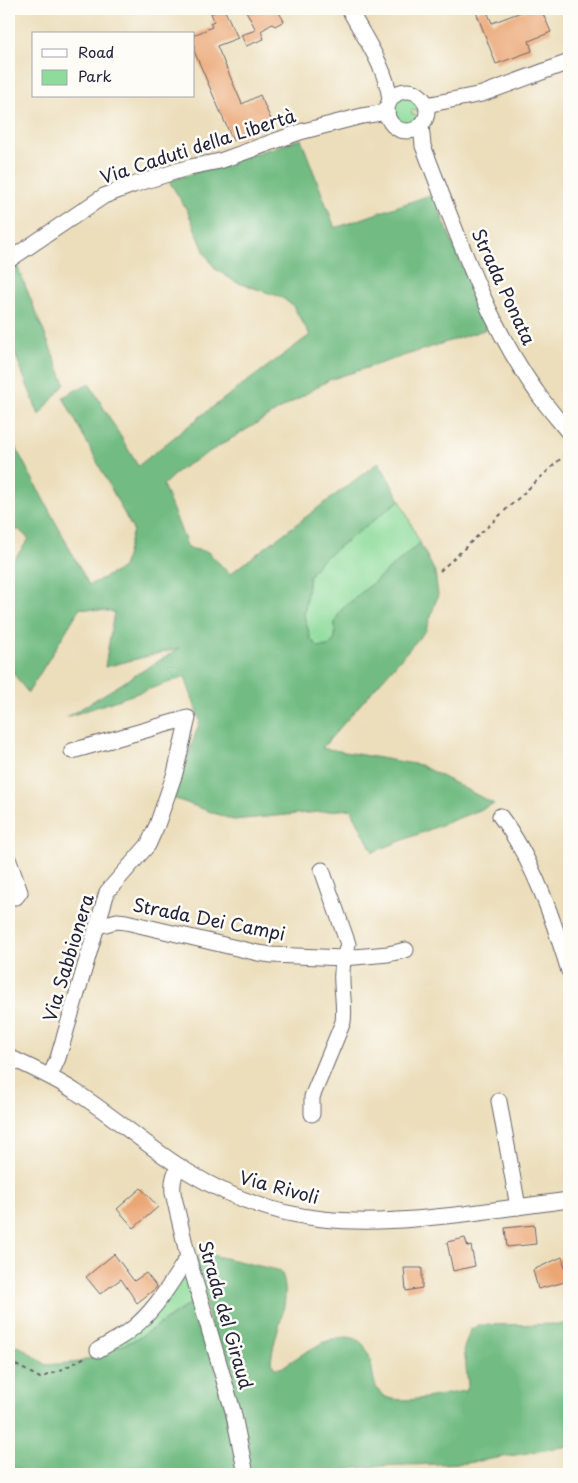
<svg xmlns="http://www.w3.org/2000/svg" width="578" height="1483" viewBox="0 0 578 1483" font-family="'Playpen Sans',sans-serif">
<style>
.green{fill:#8edc9b;stroke:#587f6b}
.forest{fill:#72bc83;stroke:#4a6f5f}
.building{fill:#eba674}
.lines{fill:none;stroke-linecap:round;stroke-linejoin:round}
.minor-casing{stroke:#696468;stroke-width:17}
.path{stroke:#696468;stroke-width:2;stroke-dasharray:4 4;stroke-linecap:butt}
.minor{stroke:#fff;stroke-width:15}
.labels{text-anchor:middle;stroke-width:5;stroke-linejoin:round;paint-order:stroke}
.street-label{font-size:18px;fill:#22223b;stroke:#fdfcf7}
</style>
<rect width="100%" height="100%" fill="#fdfcf7"/>
<filter id="ink" filterUnits="userSpaceOnUse"><feTurbulence type="fractalNoise" baseFrequency=".02" numOctaves="2"/><feDisplacementMap in="SourceGraphic" scale="10" xChannelSelector="R" yChannelSelector="G"/><feConvolveMatrix kernelMatrix="1 2 1 2 8 2 1 2 1" color-interpolation-filters="sRGB"/></filter>
<filter id="wash" filterUnits="userSpaceOnUse"><feTurbulence type="fractalNoise" baseFrequency=".0096" numOctaves="4" result="noise"/><feDisplacementMap in="SourceGraphic" scale="20" xChannelSelector="R" yChannelSelector="G"/><feGaussianBlur stdDeviation="1.12" result="paint"/><feColorMatrix in="noise" values="0 0 0 0 0 0 0 0 0 0 0 0 0 0 0 0 0 1.4 0 .05"/><feComposite in="paint" operator="in"/></filter>
<g filter="url(#wash)">
<rect width="100%" height="100%" fill="#ecdebb"/>
<g class="green">
<path d="M408,95c10,3 14,9 14,19l-9,-4 -2,3 9,5c-15,18 -39,-3 -22,-20z"/>
<path d="M400,500l20,43 -79,67 -6,12v17l-6,7 -10,1 -8,-7 -7,-24 5,-40 10,-14z"/>
<path d="M185,1269l12,30 -60,40 -33,14z"/>
</g>
<g class="forest">
<path d="M301,139l34,89 98,-34 54,135 -158,51 -150,90 -16,15 25,63 20,4 22,22 149,-112 21,38 -81,62 -10,14 -5,40 7,24 8,7 10,-1 6,-7v-17l6,-12 79,-67 15,29 3,23 -12,35 -104,118 98,17 74,39 -121,48 -22,-43 -118,11 -60,-22 27,-77 -15,-44 -118,40 113,-69 -75,19 9,-55 -34,-4 -52,85c-15,-21 -25,-27 -15,-55l-4,-3v-69l20,-27 -11,-10 -9,10v-104l80,150 34,-17 10,-38 -70,-133 26,-14 49,83 64,-51 108,-80 -17,-29 -12,-9 -45,-15 -21,-13 -10,-16 -18,-43 -18,-29z"/>
<path d="M16,263l49,121 -26,31 -30,-76v-71z"/>
<path d="M203,1253l78,18c13,30 -8,61 -10,92l4,5h6c21,-13 72,-53 87,-15 3,7 4,16 5,23 2,9 4,17 13,21 19,8 58,-3 79,-6l3,-6 -4,-37 6,-18 9,-5 90,-1v122l-102,17 -89,3 -76,8h-52l-56,-212z"/>
<path d="M197,1299l47,175h-235v-131c13,2 26,15 37,22l34,-3 57,-23z"/>
</g>
<g id="blocks">
<g class="building">
<path d="M224,9l14,29 -21,8 25,58 18,-9 13,29 -40,17 -39,-90v-16l18,-8 -2,-4 4,-2 -3,-8z"/>
<path d="M245,9h32l7,12 -9,5 -3,-2 -11,7 3,8 -18,7 -5,-11 15,-5z"/>
<path d="M483,9h3l6,14 37,-14h12l10,23 -22,9 3,10 -36,13 -20,-52z"/>
<path d="M141,1188l17,19 -24,21 -17,-19z"/>
<path d="M534,1225l2,19 -29,3 -2,-19z"/>
<path d="M465,1238l3,9 3,-1 4,20 -22,5 -6,-29z"/>
<path d="M114,1254l20,27 12,-8 11,14 -2,2 -18,14 -16,-24 -21,15 -14,-17z"/>
<path d="M562,1257l7,24 -31,8 -5,-19z"/>
<path d="M404,1268h18v20l-16,3z"/>
</g>
</g>
</g>
<g filter="url(#ink)">
<use href="#blocks" fill-opacity="0" stroke="#696468" stroke-width="1"/>
<g class="lines">
<defs>
<g id="minor">
<path d="M349,9c15,28 37,58 41,90"/>
<circle cx="407" cy="111" r="20"/>
<path d="M426,105l56,-11 87,-32"/>
<path d="M421,125l2,21c33,83 61,172 113,245 10,15 22,28 33,42"/>
<path d="M9,260l95,-64 29,-11 57,-18 30,-6 80,-29 62,-16 25,-4"/>
<path d="M500,816c33,43 53,103 69,155"/>
<path d="M9,861l11,31 -4,5h-7"/>
<path d="M98,926l19,-5 9,1 132,31 14,2 72,3 4,-14 -26,-74"/>
<path d="M9,1057c23,11 46,21 67,35 39,25 74,57 114,81 92,56 171,53 274,41 35,-5 70,-9 105,-14"/>
<path d="M50,1076l8,-18 49,-166 41,-47 9,-20 18,-52 13,-55 -116,33"/>
<path d="M499,1101l19,106"/>
<path d="M312,1114v-17l31,-75c3,-21 -5,-43 1,-64l44,-4 18,-4"/>
<path d="M179,1166c-6,9 -7,17 -6,27l15,64 45,154 13,63"/>
<path d="M98,1350c10,-6 20,-11 30,-18 27,-20 42,-48 60,-75"/>
</g>
</defs>
<use href="#minor" class="minor-casing"/>
<g class="path">
<path d="M440,571l129,-120"/>
<path d="M9,1361l31,17 23,-9 24,-13"/>
</g>
<use href="#minor" class="minor"/>
</g>
</g>
<g class="labels">
<g class="street-label">
<text transform="translate(198 147) rotate(-18)" y="6">Via Caduti della Libertà</text>
<text transform="translate(503 287) rotate(65)" y="6">Strada Ponata</text>
<text transform="translate(209 920) rotate(11)" y="6">Strada Dei Campi</text>
<text transform="translate(69 958) rotate(-73)" y="6">Via Sabbionera</text>
<text transform="translate(279 1188) rotate(15)" y="6">Via Rivoli</text>
<text transform="translate(225 1315) rotate(74)" y="6">Strada del Giraud</text>
</g>
</g>
<rect width="578" height="1483" fill="none" stroke="#fdfcf7" stroke-width="30"/>
<rect x="32" y="32" width="162" height="65" fill="#fdfcf7" stroke="#a5a5ac"/>
<rect x="42" y="49" width="25" height="8" fill="#ffffff" stroke="#a5a5ac"/>
<text x="78" y="58" font-size="15" fill="#22223b">Road</text>
<rect x="42" y="70" width="25" height="15" fill="#8edc9b" stroke="#a5a5ac"/>
<text x="78" y="82" font-size="15" fill="#22223b">Park</text>
</svg>
